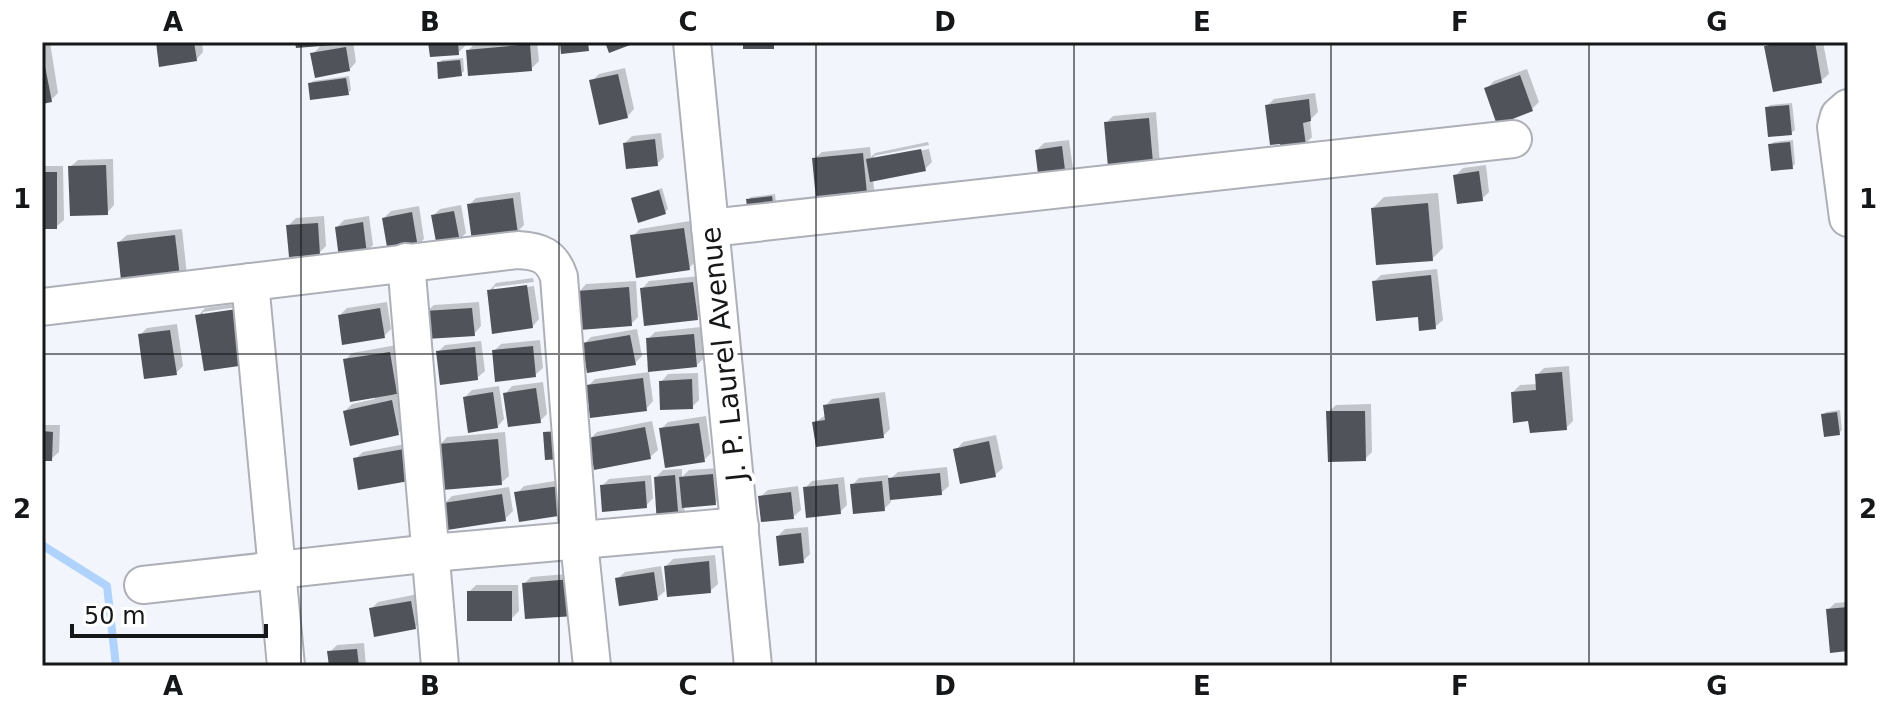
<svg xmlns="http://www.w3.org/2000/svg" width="1890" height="708" viewBox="0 0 1890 708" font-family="'DejaVu Sans',sans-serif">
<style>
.shadow{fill:#0003}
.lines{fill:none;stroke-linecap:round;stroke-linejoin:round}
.stream{stroke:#b0d3fd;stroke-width:8}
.building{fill:#505359}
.minor-casing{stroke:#adb0b7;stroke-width:40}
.minor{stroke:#fff;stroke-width:36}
.grid{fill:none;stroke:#161719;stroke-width:2;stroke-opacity:0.55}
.labels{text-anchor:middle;stroke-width:8;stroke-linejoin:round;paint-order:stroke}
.street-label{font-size:28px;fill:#161719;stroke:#fff}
.neatline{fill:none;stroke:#161719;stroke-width:3}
.grid-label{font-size:26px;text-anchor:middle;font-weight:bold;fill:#161719}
</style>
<rect width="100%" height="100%" fill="#f2f6fc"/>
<g class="shadow">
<path d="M42,42h8l8,51 -7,7 -9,2z"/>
<path d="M158,42h44l1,10 -7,8z"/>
<path d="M297,42h38l-3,2 21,-2 3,20 -7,8 -36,-16 9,-10z"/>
<path d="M430,42h35l1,3 -8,8z"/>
<path d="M491,42h46l2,19 -8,8 -63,-18 7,-8z"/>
<path d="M1771,42h52l6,32 -8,7 -55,-34z"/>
<path d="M463,58l1,13 -3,3 -22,-11 3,-3z"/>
<path d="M625,68l9,41 -7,8 -35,-36 7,-7z"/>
<path d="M1527,69l12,33 -8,8 -45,-21 8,-8z"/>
<path d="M349,76l2,14 -3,3 -38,-9 3,-3z"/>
<path d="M1315,93l3,19 -8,8 2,17 -7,7 -23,-2 -15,-36 7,-7z"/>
<path d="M1792,103l3,27 -4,3 -24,-25 3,-3z"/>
<path d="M1156,112l4,53 -49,12 -5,-54 7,-7z"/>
<path d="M661,133l3,24 -7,7 -32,-21 7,-7z"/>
<path d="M1069,140l4,29 -8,7 -28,-26 7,-7z"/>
<path d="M1793,140l2,24 -3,3 -22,-22 4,-3z"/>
<path d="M928,142l1,3 -55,11v4l55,-11 3,13 -7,7 -52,11 2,15 -8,7 -53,-43 8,-7 48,-5 1,10 4,-4z"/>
<path d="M113,159l1,46 -7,8 -37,-46 8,-7z"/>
<path d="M1486,165l3,27 -7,7 -26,-24 7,-7z"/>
<path d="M42,166h21l1,54 -8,7h-14z"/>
<path d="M662,188l6,21 -3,3 -32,-13z"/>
<path d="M520,192l4,33 -7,7 -48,-27 7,-7z"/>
<path d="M1438,193l5,55 -11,11 -59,-51 11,-11z"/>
<path d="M775,194l2,18 -29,-12 3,-3z"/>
<path d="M461,205l5,28 -7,7 -26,-24 7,-7z"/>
<path d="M419,206l5,33 -7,7 -33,-28 7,-7z"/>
<path d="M324,216l2,30 -7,7 -31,-27 8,-8z"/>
<path d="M369,216l4,29 -7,7 -29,-25 7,-7z"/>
<path d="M690,221l6,40 -7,7 -56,-32 7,-7z"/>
<path d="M182,229l5,46 -7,8 -61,-41 8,-7z"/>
<path d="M1437,269l6,51 -8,7 -61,-45 7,-7z"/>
<path d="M700,276l4,35 -7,7 -55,-29 7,-8z"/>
<path d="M533,278l1,4 -40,5v4l40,-5 5,33 -7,8 -43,-36 7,-8z"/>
<path d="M636,281l2,36 -7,7 -52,-32 7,-8z"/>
<path d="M251,302l1,3 -49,7v4h-5l7,-8z"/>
<path d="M387,302l4,27 -7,7 -44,-21 7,-7z"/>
<path d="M479,302l2,24 -7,8 -48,-22 8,-7z"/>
<path d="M177,324l6,42 -7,7 -36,-38 7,-7z"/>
<path d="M701,327l3,31 -8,8 -48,-27 7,-7z"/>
<path d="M637,329l5,27 -7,7 -51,-19 7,-7z"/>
<path d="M540,340l3,28 -8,7 -41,-24 7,-7z"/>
<path d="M481,341l4,30 -8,7 -39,-26 7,-7z"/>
<path d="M397,345l6,40 -10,10 6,-1 7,32 -8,7 -53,-22 7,-7 23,-5 -30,-39 7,-7z"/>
<path d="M1569,366l4,55 -7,7 -36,-9 -17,-27 7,-7 18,-1 -1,-9 7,-7z"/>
<path d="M649,372l4,29 -7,8 -58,-23 7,-7z"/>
<path d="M698,373l1,27 -7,7 -31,-25 7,-8z"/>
<path d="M543,382l4,32 -7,7 -35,-27 7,-8z"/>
<path d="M499,386l5,33 -7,8 -32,-30 7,-7z"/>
<path d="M885,392l5,37 -7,7 -68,-14 11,-7 -1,-9 7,-7z"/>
<path d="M1371,404l1,48 -7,7 -37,-47 8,-7z"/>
<path d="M1840,410l2,20 -3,3 -16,-18 3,-3z"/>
<path d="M706,416l5,37 -7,7 -43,-31 7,-7z"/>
<path d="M652,421l6,29 -8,7 -60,-18 7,-7z"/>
<path d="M42,425h18l-1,27 -8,7h-9z"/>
<path d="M505,432l4,44 -8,7 -61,-38 7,-8z"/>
<path d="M996,435l7,33 -8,7 -39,-25 7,-8z"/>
<path d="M411,443l-3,36 -53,-20 8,-7z"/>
<path d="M947,467l2,19 -8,7 -50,5v4l-7,7 -32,-24 7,-7 29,-3 1,5 9,-8z"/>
<path d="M719,468l3,28 -7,7 -31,3 1,8 -7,8 -22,-45 7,-7 19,-1v8l7,-7z"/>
<path d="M651,475l2,23 -7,8 -44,-20 7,-7z"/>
<path d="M844,477l3,28 -7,7 -35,-24 7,-7z"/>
<path d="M567,479l4,27 -54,-13 7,-7z"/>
<path d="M798,486l3,24 -8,7 -33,-20 8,-7z"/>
<path d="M509,487l4,24 -8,8 -60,-16 7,-7z"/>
<path d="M808,527l2,27 -7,7 -25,-25 7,-7z"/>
<path d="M715,555l3,29 -8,7 -44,-25 7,-7z"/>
<path d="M661,566l4,25 -8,7 -40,-19 8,-7z"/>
<path d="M579,573l3,34 -58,-23 7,-7z"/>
<path d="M476,585h42l1,26 -8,8 -42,-27z"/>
<path d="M418,594l4,26 -7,7 -44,-18 7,-7z"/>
<path d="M1848,602v47l-20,-39 7,-7z"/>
<path d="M364,643l2,23h-35l-1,-14 7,-7z"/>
</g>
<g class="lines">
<path class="stream" d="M42,545l65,41 9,80"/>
</g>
<g class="building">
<path d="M156,42h38l3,19 -38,6z"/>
<path d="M295,42h39v3l-38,3z"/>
<path d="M428,42h30l1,13 -29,2z"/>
<path d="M560,42h28l1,9 -28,3z"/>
<path d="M605,42h33l-29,11z"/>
<rect x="743" y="42" width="31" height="7"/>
<path d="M1787,42h28l7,41 -49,9 -9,-46z"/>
<path d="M530,44l2,27 -64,5 -2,-26z"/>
<path d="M346,47l4,24 -35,7 -5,-25z"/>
<path d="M42,51l10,51 -10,2z"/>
<path d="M460,60l2,16 -24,3 -1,-17z"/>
<path d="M618,74l10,44 -29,7 -10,-45z"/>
<path d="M1520,75l13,36 -36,14 -13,-37z"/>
<path d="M346,78l3,17 -39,5 -2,-17z"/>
<path d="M1309,99l2,22 -8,2 3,23 -24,11 -2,-13 -10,1 -5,-40z"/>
<path d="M1789,105l3,30 -24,2 -3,-30z"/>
<path d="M1149,118l5,56 -45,5 -5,-57z"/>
<path d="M655,139l3,27 -32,3 -3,-26z"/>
<path d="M1790,142l3,27 -22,2 -3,-27z"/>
<path d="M1062,146l4,32 -27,4 -4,-32z"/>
<path d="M921,149l5,22 -56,11 -4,-23z"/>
<path d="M863,153l5,51 -51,5 -5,-51z"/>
<path d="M106,165l2,50 -38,1 -2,-50z"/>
<path d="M1479,171l4,30 -26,3 -4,-29z"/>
<rect x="42" y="172" width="15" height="57"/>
<path d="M659,190l7,24 -28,9 -7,-25z"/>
<path d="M772,196l3,21 -26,3 -3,-21z"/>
<path d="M513,198l5,36 -46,7 -5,-37z"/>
<path d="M1428,203l5,58 -57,4 -5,-57z"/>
<path d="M454,211l6,31 -23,5 -6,-32z"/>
<path d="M412,212l6,36 -30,5 -6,-35z"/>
<path d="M363,222l4,32 -28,4 -4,-31z"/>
<path d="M318,223l2,32 -31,2 -3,-32z"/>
<path d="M684,228l6,42 -54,8 -6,-43z"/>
<path d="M175,235l6,50 -59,5 -5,-48z"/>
<path d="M1431,275l5,54 -17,2 -1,-14 -42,4 -4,-40z"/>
<path d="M693,282l5,38 -54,6 -4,-38z"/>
<path d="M527,285l6,43 -41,6 -5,-44z"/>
<path d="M629,287l3,39 -53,4 -2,-39z"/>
<path d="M244,308l9,56 -49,7 -9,-56z"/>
<path d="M380,308l5,30 -43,7 -4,-30z"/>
<path d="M472,308l3,28 -49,3 -2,-28z"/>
<path d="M170,330l7,45 -33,4 -6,-45z"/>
<path d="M694,334l3,33 -49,5 -2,-34z"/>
<path d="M630,335l6,30 -49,8 -5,-30z"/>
<path d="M533,346l3,31 -41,5 -3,-32z"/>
<path d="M475,347l3,33 -38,5 -4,-34z"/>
<path d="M390,352l7,42 -47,8 -7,-43z"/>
<path d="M1562,372l5,58 -37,3 -2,-12 -15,2 -2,-31 25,-2 -1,-16z"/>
<path d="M643,378l4,33 -57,7 -4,-33z"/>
<path d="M692,379l1,30 -33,1 -1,-29z"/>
<path d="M536,388l5,35 -33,4 -5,-34z"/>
<path d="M493,392l5,36 -30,5 -5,-36z"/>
<path d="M879,398l5,40 -68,9 -4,-25 13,-2 -2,-15z"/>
<path d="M392,400l7,35 -49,11 -7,-35z"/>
<path d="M1326,411h39l1,50 -38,1z"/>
<path d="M1837,412l3,23 -16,2 -3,-23z"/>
<path d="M699,423l6,39 -40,6 -6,-40z"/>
<path d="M645,427l6,32 -57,11 -6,-32z"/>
<path d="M42,431l11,1 -1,29h-10z"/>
<path d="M560,431l2,28 -17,1 -2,-28z"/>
<path d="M498,439l4,46 -60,5 -4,-46z"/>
<path d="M989,441l7,36 -36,7 -7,-35z"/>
<path d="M404,449l5,32 -51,9 -5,-32z"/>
<path d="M940,473l2,22 -52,5 -2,-22z"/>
<path d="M713,474l3,31 -34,3 -3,-31z"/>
<path d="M675,475l4,48 -22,2 -3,-48z"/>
<path d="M645,481l2,27 -45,4 -2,-27z"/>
<path d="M882,481l3,30 -32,3 -3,-30z"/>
<path d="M838,484l3,30 -35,4 -3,-31z"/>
<path d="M560,486l5,29 -46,7 -5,-30z"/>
<path d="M791,492l3,27 -33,3 -3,-26z"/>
<path d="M502,494l4,27 -59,9 -4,-27z"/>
<path d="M801,533l3,30 -25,3 -3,-30z"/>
<path d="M709,561l2,32 -44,4 -3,-31z"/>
<path d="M654,572l4,28 -39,6 -4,-28z"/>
<path d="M573,579l3,37 -51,3 -3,-36z"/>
<rect x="467" y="591" width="45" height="30"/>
<path d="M411,601l5,28 -42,8 -5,-29z"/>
<path d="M1848,607v44l-18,2 -4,-44z"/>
<path d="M357,649l2,17h-30l-2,-15z"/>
</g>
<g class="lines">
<defs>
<g id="minor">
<path d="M692,42l61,624"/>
<path d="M1848,108l-9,8 -3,11 12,91"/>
<path d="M710,228l803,-89"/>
<path d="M406,262l34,404"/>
<path d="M250,282l36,384"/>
<path d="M42,307l476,-57c22,1 34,6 41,27l20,265 13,124"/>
<path d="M143,585l289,-32 308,-27"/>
</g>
</defs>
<use href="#minor" class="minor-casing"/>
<use href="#minor" class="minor"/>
</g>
<path class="grid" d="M301,42v624M559,42v624M816,42v624M1074,42v624M1331,42v624M1589,42v624M42,354h1806"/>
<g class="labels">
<g class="street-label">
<text transform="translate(723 354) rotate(-96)" y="10">J. P. Laurel Avenue</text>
</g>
</g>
<rect width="1890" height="708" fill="none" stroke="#ffffff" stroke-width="88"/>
<path d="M72 624v12h194v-12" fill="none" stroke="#161719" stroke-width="4"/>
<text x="84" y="624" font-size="24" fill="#161719" stroke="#ffffff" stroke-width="6" paint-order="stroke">50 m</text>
<rect x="44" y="44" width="1802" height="620" class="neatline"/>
<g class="grid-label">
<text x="173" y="31">A</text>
<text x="430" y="31">B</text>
<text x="688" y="31">C</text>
<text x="945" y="31">D</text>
<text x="1202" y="31">E</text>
<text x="1460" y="31">F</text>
<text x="1717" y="31">G</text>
<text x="22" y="208">1</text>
<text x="1868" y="208">1</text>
<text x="22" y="518">2</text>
<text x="1868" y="518">2</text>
<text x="173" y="695">A</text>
<text x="430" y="695">B</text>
<text x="688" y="695">C</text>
<text x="945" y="695">D</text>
<text x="1202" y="695">E</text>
<text x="1460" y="695">F</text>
<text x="1717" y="695">G</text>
</g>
</svg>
